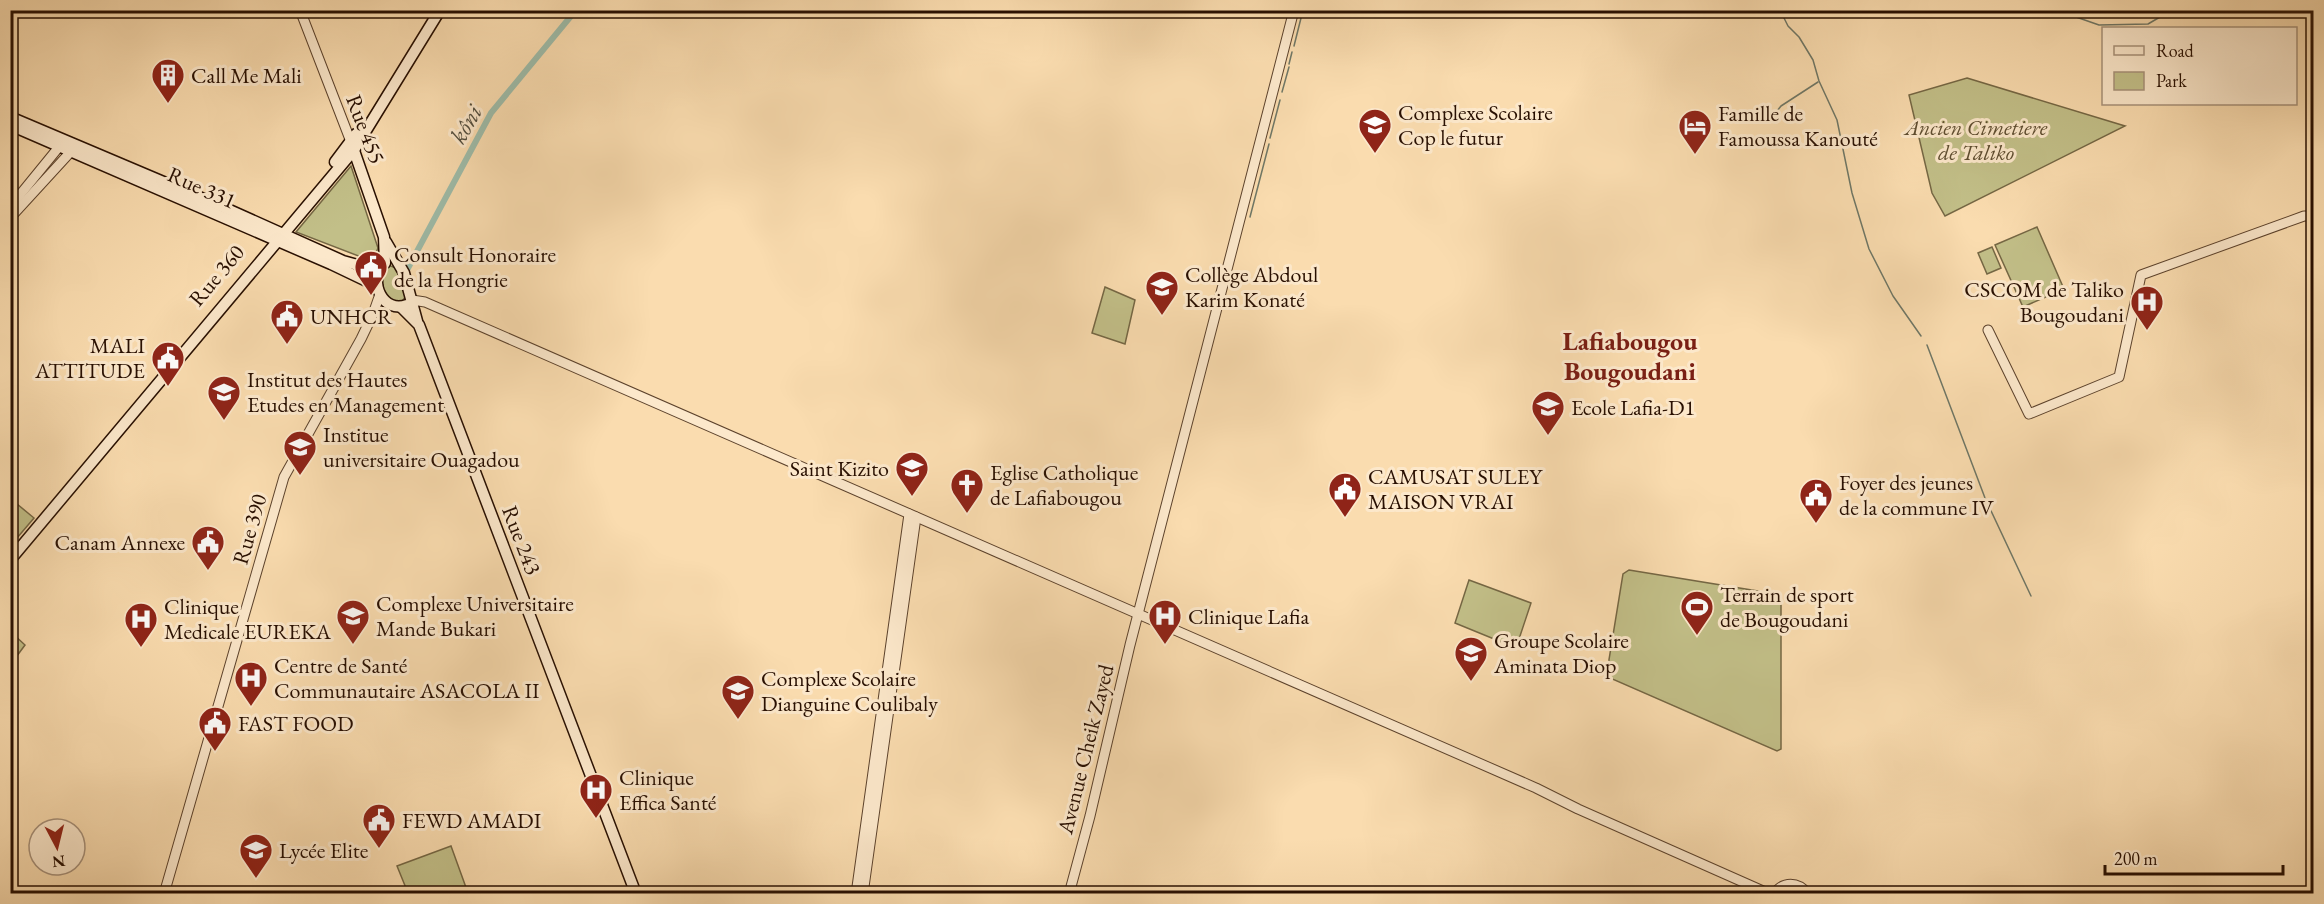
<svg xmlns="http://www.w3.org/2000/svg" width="2324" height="904" viewBox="0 0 2324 904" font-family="'EB Garamond',serif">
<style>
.green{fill:#c2bf88;stroke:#756744;stroke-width:1.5}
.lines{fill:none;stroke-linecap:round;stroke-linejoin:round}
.stream{stroke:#6f7766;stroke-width:1.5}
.canal{stroke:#9ebca9;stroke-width:6}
.tertiary-casing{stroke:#5c422c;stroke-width:11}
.secondary-casing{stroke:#280f01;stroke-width:13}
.tertiary{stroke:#fce8cb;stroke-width:9}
.secondary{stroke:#fce8cb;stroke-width:10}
.labels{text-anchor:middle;stroke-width:6;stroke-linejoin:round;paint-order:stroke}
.poi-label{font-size:22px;fill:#280f01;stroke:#fce8cb;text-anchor:start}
.park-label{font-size:22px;font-style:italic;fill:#5e4d30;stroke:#fce8cb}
.street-label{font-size:22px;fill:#280f01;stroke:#fce8cb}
.water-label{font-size:24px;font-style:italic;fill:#514c3c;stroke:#fce8cb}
.quarter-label{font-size:26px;font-weight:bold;fill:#7a1f14;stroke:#fce8cb}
</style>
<rect width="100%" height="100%" fill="#fadcaf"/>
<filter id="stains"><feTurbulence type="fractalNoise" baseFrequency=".00333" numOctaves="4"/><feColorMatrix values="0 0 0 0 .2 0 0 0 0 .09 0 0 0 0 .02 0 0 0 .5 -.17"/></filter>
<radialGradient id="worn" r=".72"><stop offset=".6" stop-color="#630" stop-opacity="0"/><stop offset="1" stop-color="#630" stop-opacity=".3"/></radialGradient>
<g class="green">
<path d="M1967,78l158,48 -180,90 -13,-23 -23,-98z"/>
<path d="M351,166l27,82 -4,10 -5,2 -73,-28z"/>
<path d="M2037,227l27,62 -41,18 -28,-62z"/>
<path d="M1992,247l9,21 -14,6 -9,-21z"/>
<path d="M388,265l8,3 10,28 -6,8c-21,-9 -25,-20 -12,-39z"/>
<path d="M1105,287l30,13 -10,44 -33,-11z"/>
<path d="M11,499l23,19 -23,27z"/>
<path d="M1629,570l147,24 5,6v149l-4,2 -167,-73 -3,-6 16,-98z"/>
<path d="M1469,580l62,23 -15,45 -61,-25z"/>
<path d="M11,632l14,13 -14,19z"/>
<path d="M451,846l17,47h-60l-11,-27z"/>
</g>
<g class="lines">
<g class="stream">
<path d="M1780,10l8,16 11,11 14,23 6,21 18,39 15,73 17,56 24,47 28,40"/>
<path d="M2056,10l43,15 49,-1 24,-14"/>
<path d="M1294,46l9,-36"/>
<path d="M1289,64l3,-12"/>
<path d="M1282,92l7,-25"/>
<path d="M1777,111l4,-5 37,-24"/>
<path d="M1270,138l10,-38"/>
<path d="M1250,217l19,-73"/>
<path d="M1927,345l58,153 46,98"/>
</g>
<path class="canal" d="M407,270l84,-157 85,-103"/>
<defs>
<g id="tertiary">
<path d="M300,10l51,132"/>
<path d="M10,207l53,-65"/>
<path d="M10,218l66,-72"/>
<path d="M412,300l13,2 1111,486 42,21 192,85"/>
<path d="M1988,330l41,84 90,-37 22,-102 163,-59h10"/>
<path d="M164,894l120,-417 77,-138 12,-25 7,-20"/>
<path d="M856,894l53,-380"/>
<path d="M863,894l53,-377"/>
<path d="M1069,894l21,-78 40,-171 164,-635"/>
<path d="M1774,894c9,-13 24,-13 34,0"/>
</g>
<g id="secondary">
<path d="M10,117l215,91 118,53 18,5 18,3"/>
<path d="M10,125l321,139 46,22"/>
<path d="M352,145l32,92 1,26"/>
<path d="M335,162l21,-28"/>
<path d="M386,242l18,31 13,48"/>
<path d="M383,264c-15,18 0,50 24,41"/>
<path d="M401,307l18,18 217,569"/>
<path d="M10,560l344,-410 86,-140"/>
</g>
</defs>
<use href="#tertiary" class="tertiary-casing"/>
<use href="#secondary" class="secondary-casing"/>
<use href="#tertiary" class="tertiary"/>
<use href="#secondary" class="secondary"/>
</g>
<defs>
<symbol id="building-pin" viewBox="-11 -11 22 30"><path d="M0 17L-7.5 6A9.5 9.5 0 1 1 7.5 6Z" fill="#8f2418" stroke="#fce8cb"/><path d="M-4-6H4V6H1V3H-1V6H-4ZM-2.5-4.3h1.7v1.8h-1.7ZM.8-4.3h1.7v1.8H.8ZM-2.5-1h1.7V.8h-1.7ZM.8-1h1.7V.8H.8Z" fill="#fff"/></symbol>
<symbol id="school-pin" viewBox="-11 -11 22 30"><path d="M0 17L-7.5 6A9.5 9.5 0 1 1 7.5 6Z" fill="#8f2418" stroke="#fce8cb"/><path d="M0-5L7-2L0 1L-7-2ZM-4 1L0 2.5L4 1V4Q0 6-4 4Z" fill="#fff"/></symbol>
<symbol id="hotel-pin" viewBox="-11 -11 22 30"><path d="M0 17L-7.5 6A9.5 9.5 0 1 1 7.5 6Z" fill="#8f2418" stroke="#fce8cb"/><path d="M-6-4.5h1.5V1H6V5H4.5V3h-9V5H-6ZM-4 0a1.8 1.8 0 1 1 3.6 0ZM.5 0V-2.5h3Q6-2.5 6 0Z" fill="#fff"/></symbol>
<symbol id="civic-pin" viewBox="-11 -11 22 30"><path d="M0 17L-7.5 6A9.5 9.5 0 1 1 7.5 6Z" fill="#8f2418" stroke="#fce8cb"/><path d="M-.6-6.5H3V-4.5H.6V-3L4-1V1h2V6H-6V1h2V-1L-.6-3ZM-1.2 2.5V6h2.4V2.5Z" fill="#fff"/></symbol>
<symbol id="hospital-pin" viewBox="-11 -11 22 30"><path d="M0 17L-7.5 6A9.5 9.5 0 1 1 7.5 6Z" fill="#8f2418" stroke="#fce8cb"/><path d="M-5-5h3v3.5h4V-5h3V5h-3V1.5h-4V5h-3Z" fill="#fff"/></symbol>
<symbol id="university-pin" viewBox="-11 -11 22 30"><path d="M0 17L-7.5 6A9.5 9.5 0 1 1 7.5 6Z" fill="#8f2418" stroke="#fce8cb"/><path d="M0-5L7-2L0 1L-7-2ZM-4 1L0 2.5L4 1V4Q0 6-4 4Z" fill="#fff"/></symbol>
<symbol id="church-pin" viewBox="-11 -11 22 30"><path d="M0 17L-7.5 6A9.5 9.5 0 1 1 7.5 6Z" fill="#8f2418" stroke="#fce8cb"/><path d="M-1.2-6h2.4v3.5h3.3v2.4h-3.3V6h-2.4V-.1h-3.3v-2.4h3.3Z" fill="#fff"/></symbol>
<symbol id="stadium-pin" viewBox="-11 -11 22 30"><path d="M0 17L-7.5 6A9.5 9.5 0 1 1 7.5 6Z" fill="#8f2418" stroke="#fce8cb"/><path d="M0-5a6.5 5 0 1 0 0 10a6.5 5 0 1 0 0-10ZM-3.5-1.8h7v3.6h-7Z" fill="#fff"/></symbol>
</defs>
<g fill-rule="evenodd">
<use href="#building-pin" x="149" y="56" width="38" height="52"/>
<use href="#school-pin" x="1356" y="106" width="38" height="52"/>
<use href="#hotel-pin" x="1676" y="107" width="38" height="52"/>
<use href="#civic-pin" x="352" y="248" width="38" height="52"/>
<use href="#school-pin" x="1143" y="268" width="38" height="52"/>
<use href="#hospital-pin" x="2128" y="283" width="38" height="52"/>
<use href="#civic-pin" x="268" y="297" width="38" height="52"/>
<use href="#civic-pin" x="149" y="339" width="38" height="52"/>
<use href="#university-pin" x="205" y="373" width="38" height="52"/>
<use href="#school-pin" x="1529" y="388" width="38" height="52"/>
<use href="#school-pin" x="281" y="428" width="38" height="52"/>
<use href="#school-pin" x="893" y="449" width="38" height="52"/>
<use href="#church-pin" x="948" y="466" width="38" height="52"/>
<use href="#civic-pin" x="1326" y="470" width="38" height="52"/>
<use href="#civic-pin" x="1797" y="476" width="38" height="52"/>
<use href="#civic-pin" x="189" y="523" width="38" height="52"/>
<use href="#stadium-pin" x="1678" y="588" width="38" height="52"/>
<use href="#university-pin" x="334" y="597" width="38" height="52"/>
<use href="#hospital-pin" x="1146" y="597" width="38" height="52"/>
<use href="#hospital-pin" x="122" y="600" width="38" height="52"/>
<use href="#school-pin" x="1452" y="634" width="38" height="52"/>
<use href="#hospital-pin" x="232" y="659" width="38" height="52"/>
<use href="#school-pin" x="719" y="672" width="38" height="52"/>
<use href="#civic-pin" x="196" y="704" width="38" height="52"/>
<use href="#hospital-pin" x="577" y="771" width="38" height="52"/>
<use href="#civic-pin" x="360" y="801" width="38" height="52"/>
<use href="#school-pin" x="237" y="831" width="38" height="52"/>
</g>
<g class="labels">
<g class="poi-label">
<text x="191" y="83">Call Me Mali</text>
<text x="1398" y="120">Complexe Scolaire<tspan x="1398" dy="25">Cop le futur</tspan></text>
<text x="1718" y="121">Famille de<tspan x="1718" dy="25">Famoussa Kanouté</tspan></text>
<text x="394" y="262">Consult Honoraire<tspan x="394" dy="25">de la Hongrie</tspan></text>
<text x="1185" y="282">Collège Abdoul<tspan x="1185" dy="25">Karim Konaté</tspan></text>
<text x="2124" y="297" text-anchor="end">CSCOM de Taliko<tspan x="2124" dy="25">Bougoudani</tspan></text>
<text x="310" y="324">UNHCR</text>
<text x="145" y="353" text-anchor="end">MALI<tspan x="145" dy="25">ATTITUDE</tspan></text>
<text x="247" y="387">Institut des Hautes<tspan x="247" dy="25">Etudes en Management</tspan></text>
<text x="1571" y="415">Ecole Lafia-D1</text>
<text x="323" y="442">Institue<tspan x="323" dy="25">universitaire Ouagadou</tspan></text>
<text x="889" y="476" text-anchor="end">Saint Kizito</text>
<text x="990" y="480">Eglise Catholique<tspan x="990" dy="25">de Lafiabougou</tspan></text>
<text x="1368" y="484">CAMUSAT SULEY<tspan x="1368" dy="25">MAISON VRAI</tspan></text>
<text x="1839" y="490">Foyer des jeunes<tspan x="1839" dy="25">de la commune IV</tspan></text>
<text x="185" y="550" text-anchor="end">Canam Annexe</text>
<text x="1720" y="602">Terrain de sport<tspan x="1720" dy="25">de Bougoudani</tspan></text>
<text x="376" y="611">Complexe Universitaire<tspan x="376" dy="25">Mande Bukari</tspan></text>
<text x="164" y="614">Clinique<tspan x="164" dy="25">Medicale EUREKA</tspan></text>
<text x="1188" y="624">Clinique Lafia</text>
<text x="1494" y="648">Groupe Scolaire<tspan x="1494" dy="25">Aminata Diop</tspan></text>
<text x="274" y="673">Centre de Santé<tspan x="274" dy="25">Communautaire ASACOLA II</tspan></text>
<text x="761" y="686">Complexe Scolaire<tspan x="761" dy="25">Dianguine Coulibaly</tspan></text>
<text x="238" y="731">FAST FOOD</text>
<text x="619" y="785">Clinique<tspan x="619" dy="25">Effica Santé</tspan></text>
<text x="402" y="828">FEWD AMADI</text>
<text x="279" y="858">Lycée Elite</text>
</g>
<g class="park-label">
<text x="1976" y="135">Ancien Cimetiere<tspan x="1976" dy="25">de Taliko</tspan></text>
</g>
<g class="street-label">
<text transform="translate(366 129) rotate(69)" y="8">Rue 455</text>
<text transform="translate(202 187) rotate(24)" y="8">Rue 331</text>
<text transform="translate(216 275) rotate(-50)" y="8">Rue 360</text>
<text transform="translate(249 529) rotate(-74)" y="8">Rue 390</text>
<text transform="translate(522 540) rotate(69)" y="8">Rue 243</text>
<text transform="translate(1085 749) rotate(-76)" y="8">Avenue Cheik Zayed</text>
</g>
<g class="water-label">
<text transform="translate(466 124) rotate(-60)" y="8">kôni</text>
</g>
<g class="quarter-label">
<text x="1630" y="350">Lafiabougou<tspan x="1630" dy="30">Bougoudani</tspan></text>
</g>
</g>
<rect width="2324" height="904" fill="none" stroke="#fadcaf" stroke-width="36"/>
<rect x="12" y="12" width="2300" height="880" fill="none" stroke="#280f01" stroke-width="3"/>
<rect x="18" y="18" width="2288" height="868" fill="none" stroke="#280f01" stroke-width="1.5"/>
<rect x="2102" y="27" width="195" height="78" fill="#fce8cb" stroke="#a7917a" stroke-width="1.5"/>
<rect x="2114" y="46" width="30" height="9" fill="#fce8cb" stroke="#a7917a" stroke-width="1.5"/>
<text x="2156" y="57" font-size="18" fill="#280f01">Road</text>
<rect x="2114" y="72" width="30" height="18" fill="#c2bf88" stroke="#a7917a" stroke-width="1.5"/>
<text x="2156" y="87" font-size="18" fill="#280f01">Park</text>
<g transform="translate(57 847) rotate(173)"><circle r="28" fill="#fce8cb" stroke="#a7917a" stroke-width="1.5"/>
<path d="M0-4.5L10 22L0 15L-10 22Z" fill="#8f2418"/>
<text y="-9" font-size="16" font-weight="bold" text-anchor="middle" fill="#280f01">N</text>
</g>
<path d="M2105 865v9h178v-9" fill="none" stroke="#280f01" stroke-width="3"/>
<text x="2114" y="865" font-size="18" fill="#280f01" stroke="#fce8cb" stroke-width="4.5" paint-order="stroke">200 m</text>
<rect width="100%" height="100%" filter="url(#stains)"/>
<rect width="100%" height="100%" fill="url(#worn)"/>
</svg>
